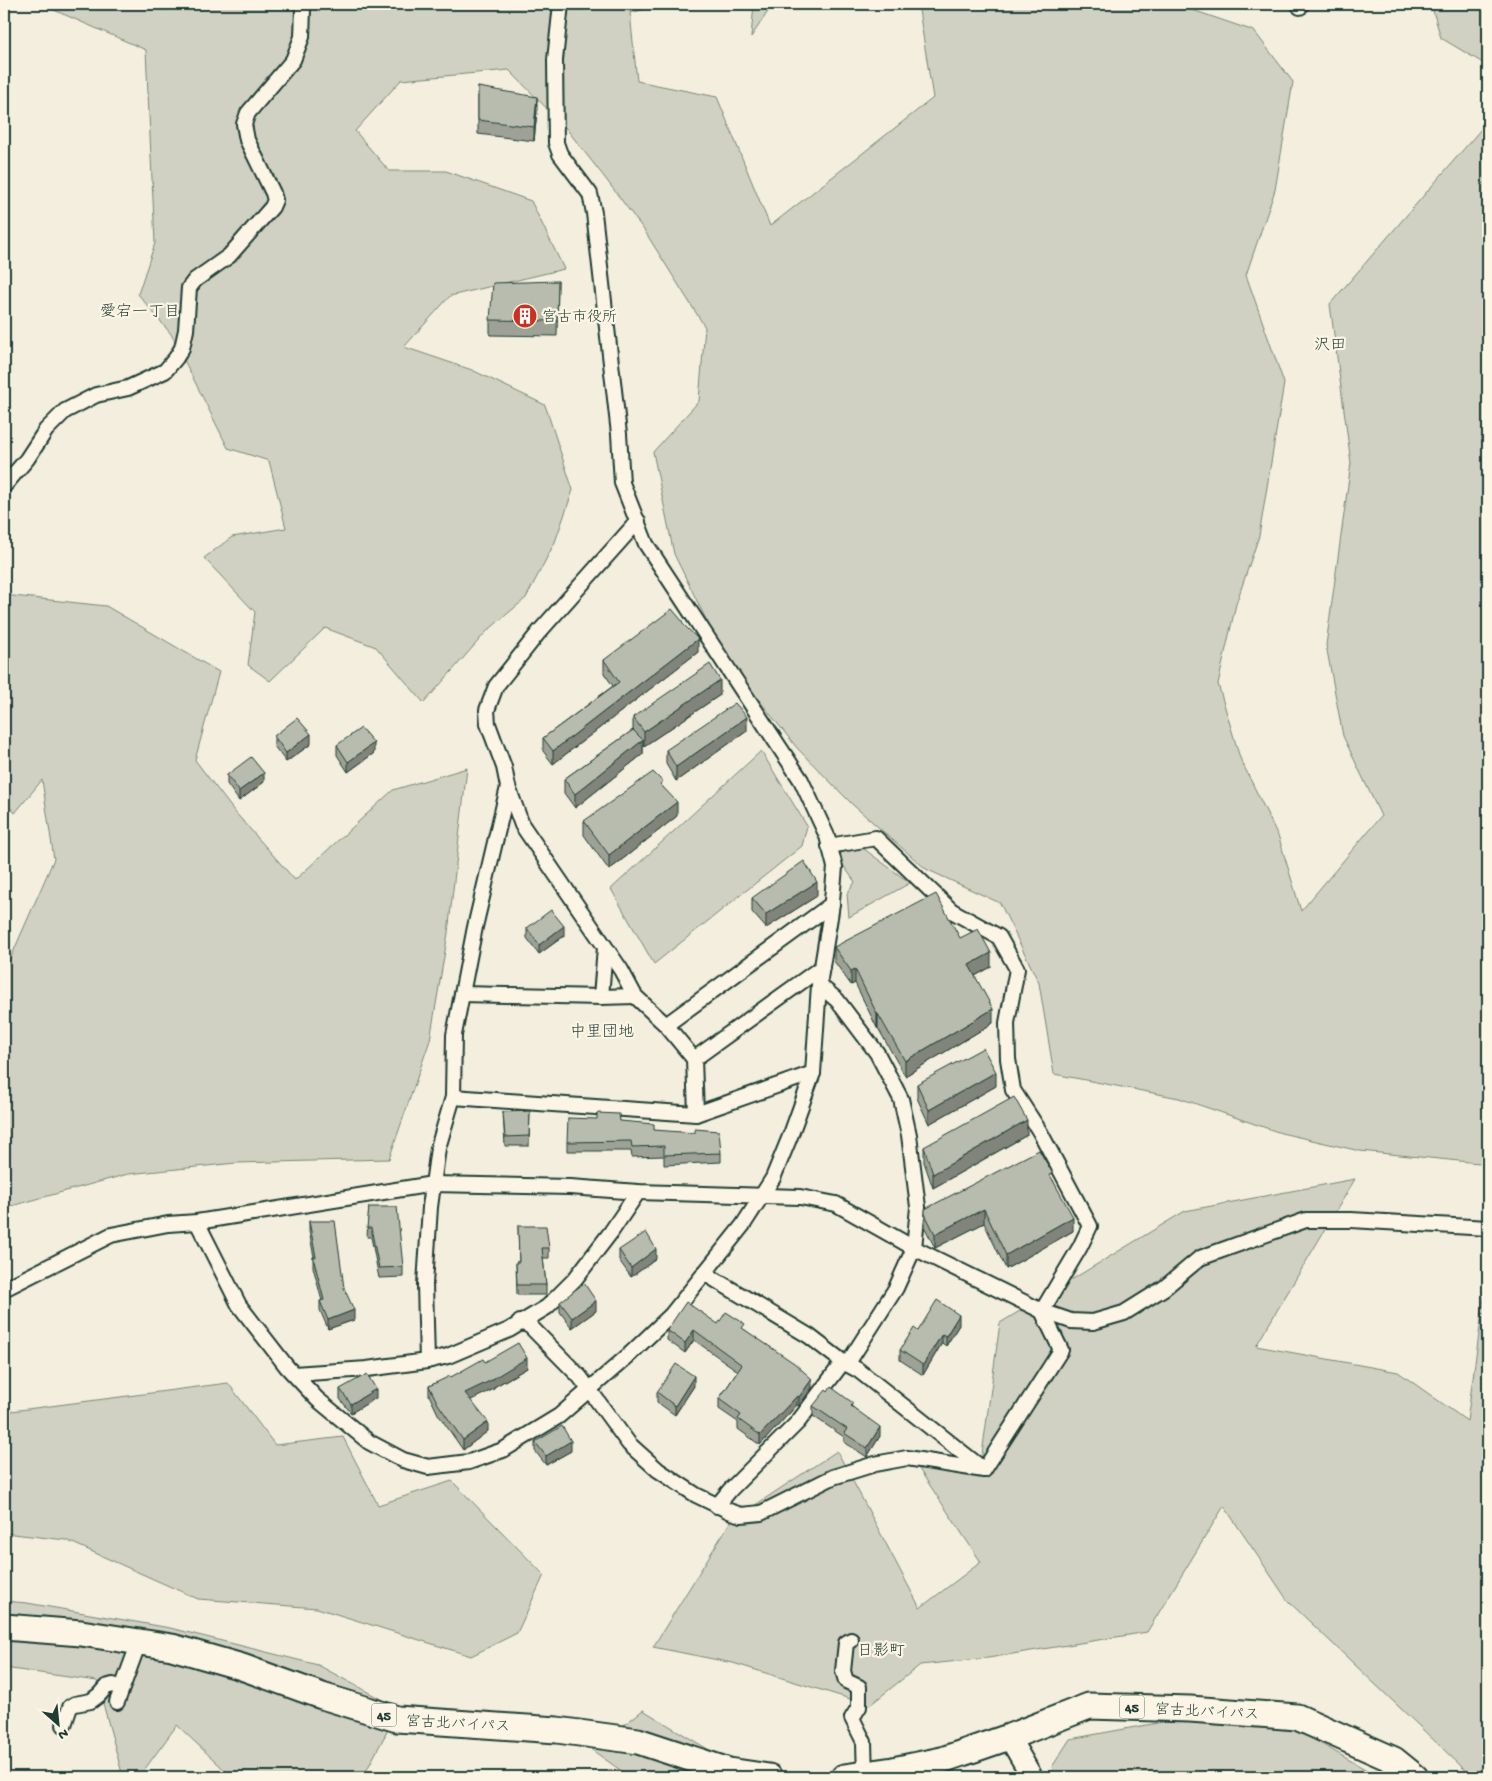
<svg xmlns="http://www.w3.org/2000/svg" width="1492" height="1781" viewBox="0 0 1492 1781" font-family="'Gochi Hand','Klee One',sans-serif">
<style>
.green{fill:#d0d1c2;stroke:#78877b}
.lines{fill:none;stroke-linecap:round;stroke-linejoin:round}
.street-casing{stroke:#1f3d34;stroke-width:18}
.secondary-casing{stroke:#1f3d34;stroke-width:24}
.highway-casing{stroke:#1f3d34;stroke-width:29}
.street{stroke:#fcf5e5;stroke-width:14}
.secondary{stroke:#fcf5e5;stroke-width:20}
.highway{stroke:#fcf5e5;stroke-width:25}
.wall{fill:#9ea296;stroke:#1f3d34}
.shaded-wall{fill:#81847a;stroke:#1f3d34}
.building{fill:#b8bcae;stroke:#1f3d34}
.labels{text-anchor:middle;stroke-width:4.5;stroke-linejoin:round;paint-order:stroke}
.shield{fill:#fcf5e5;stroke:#617469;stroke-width:1}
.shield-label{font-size:14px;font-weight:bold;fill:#1f3d34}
.poi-label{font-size:15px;fill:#1f3d34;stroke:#fcf5e5;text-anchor:start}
.street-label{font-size:15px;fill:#1f3d34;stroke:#fcf5e5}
.neighbourhood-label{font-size:16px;fill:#1f3d34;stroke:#fcf5e5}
</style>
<rect width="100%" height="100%" fill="#f3eede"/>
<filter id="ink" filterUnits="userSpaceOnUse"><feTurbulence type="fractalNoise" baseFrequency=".02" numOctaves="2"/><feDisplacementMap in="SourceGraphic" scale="10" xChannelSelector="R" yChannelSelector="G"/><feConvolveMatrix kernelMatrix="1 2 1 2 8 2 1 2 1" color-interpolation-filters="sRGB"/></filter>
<g filter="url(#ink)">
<g class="green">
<path d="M40,4h624l-34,9 7,68 80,16 53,129 163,-128 -15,-94h257l79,27 39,51 -18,108 -29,85 38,108 -25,153 -23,68 -18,80 22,74 39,80 22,73 80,-95 -38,-80 -17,-91 25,-182 -21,-159 158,-183v1049l-9,-7 -119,-12 -79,-18 -102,-35 -125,-24 -15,-91 -39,-80 -74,-34 -73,-64 -56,-57 -73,-92 -50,-102 -21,-102 46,-51 6,-74 -61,-97 -39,-52 -40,-51 -56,-57 -108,10 -46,51 34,40h57l85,30 33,68 -114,27 -46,51 68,23 73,35 28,85 -18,52 -29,56 -40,34 -62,71 -48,-56 -51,-19 -55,53 -22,-16 7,-53 -51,-54 28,-21 54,-9 -17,-67 -41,-13 -57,-114 -33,-40 17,-51 -9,-193z"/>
<path d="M754,4h19l-22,33z"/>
<path d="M1431,4h57v62l-47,-28z"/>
<path d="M4,595l102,11 113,66 -24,88 39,51 61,69 98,-90 74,-22 -19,165 -18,107 -41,119 -153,4 -108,11 -124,34v-235l50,-114 -12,-79 -27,33 -11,-13z"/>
<path d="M761,751l46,75 -5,20 -148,118 -43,-75z"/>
<path d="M860,846l50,37 -61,34 -2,-23 8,-12 -19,-27z"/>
<path d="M1355,1179l-99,167 142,26 69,49 18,-131h3v487h-13l-13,-10 -174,-166 -64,-95 -77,126 -159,26 -68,7 -50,40 -137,-42 -80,-16 78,-126 106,-70 83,157 61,-46 -64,-96 62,10 21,-153 185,-112z"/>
<path d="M228,1383l47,62 68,-8 35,68 74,-24 92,94 -27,58 -46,23 -154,-48 -119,-9 -132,-59 -62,-7v-121z"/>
<path d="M4,1601l23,2 143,25 148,37 81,44 -36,68h-131l-55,-52 -38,52h-16l-26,-96 -93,-13z"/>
<path d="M643,1710l111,67h-124l-38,-27z"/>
<path d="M1190,1717l107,13 82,47h-324l-3,-10 18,-28z"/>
</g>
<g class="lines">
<defs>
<g id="street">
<path d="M1300,7v-3"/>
<path d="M4,486l23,-27 19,-29 19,-19 31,-16 32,-7 37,-17 11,-13 6,-10 4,-18 3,-42 6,-8 34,-24 43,-49 3,-7 -2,-7 -26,-53 -3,-16 4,-11 45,-53 9,-23 1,-28 -2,-5"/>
<path d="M638,521l-99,111 -43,54 -9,24 1,14 16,43 4,20 14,38 99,145 14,26 31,29 28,34 2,55"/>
<path d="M829,846l47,-8 76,73 47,26 18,32 -10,54 1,36 5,31 27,42 50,94 -10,21 -38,64 19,39 -77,120"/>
<path d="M819,985l18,15 40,53 24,46 8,36 9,72 -4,41 -18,40 -48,75"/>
<path d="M462,994l139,3 34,-1"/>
<path d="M601,997l4,-50"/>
<path d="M666,1025l166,-121"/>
<path d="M694,1059l128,-92"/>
<path d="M453,1097l243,17 117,-41"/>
<path d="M197,1222l42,83 48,62 30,32 52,43 34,18 25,7 41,-5 34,-12 56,-34 70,-61 42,-40 72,-90 30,-47 18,-44 22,-61 6,-88 12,-74 4,-44 -8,-31 -26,-56 -155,-236 -24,-61 -3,-49 -25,-221 -4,-19 -30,-40 -4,-11 -1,-83 6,-56"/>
<path d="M704,1273l105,63 34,26 15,8 125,99"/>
<path d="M4,1289l107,-54 57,-11 29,-2 236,-38 137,3 68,5 162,5 36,7 78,44 128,63 29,10 22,1 31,-9 40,-25 36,-30 106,-38h45l137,8"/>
<path d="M520,1322l10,4 50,51 49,67 29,26 38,25 33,16 12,4 20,-2 72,-36 42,-13 32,-6 77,12"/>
<path d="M427,1361l-2,-77 5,-77 8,-59 15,-51 1,-62 21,-108 33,-140"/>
<path d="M294,1374l73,-5 60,-8 21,-5 61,-26 38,-23 28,-28 36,-47 27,-40"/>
<path d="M717,1506l13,-16 68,-68 45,-60"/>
<path d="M851,1640l-5,3 -3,28 3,10 13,6v20l-7,11 12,24 1,35"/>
<path d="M117,1702l22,-60"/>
<path d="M64,1725l6,-18 5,-3 16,-3 8,-6 7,-8 7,-2 9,3"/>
</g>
<path id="secondary" d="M1009,1737l23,40"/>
<g id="highway">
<path d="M4,1627l77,6 91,14 70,20 80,29 75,23 160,11 81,11 91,30 40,6"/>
<path d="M844,1777l49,-7 49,-10 67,-23 80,-31 101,3 107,8 97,43 21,17"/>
</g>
</defs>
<use href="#street" class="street-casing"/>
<use href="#secondary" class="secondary-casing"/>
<use href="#highway" class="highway-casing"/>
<use href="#street" class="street"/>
<use href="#secondary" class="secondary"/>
<use href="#highway" class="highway"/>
</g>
<g class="wall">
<path d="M478,87l59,24 -3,30 -56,-7z"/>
<path d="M558,281l-1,55 -67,-1v-15z"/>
<path d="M683,624l15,28 -145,112 -10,-13v-13l70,-52 -9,-13v-13z"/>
<path d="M720,695l-76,51 -1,-1v9l-68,54 -11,-15v-14l69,-49v-13z"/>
<path d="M747,731l-71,50 -10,-17v-14z"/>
<path d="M274,736l37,8 -25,18 -12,-16z"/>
<path d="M337,745l37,8 -26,19 -11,-17z"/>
<path d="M227,775l37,7 -25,19 -12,-17z"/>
<path d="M663,787l14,29 -68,54 -25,-35v-14z"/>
<path d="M817,896l-51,32 -14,-16v-14z"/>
<path d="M527,928l37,8 -25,18 -12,-16z"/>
<path d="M960,938l31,29 -16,9 18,47 -88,53 -27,-48h-1l-22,-45 -4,2 -17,-24v-14z"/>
<path d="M917,1084l79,2 -67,38 -12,-26z"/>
<path d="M530,1111l-1,35h-24l-2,-34z"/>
<path d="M620,1121l34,9 67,23v9l-57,3v-9l-32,1 -1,-6h-64v-9z"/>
<path d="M1027,1135l-94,53 -9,-26v-15z"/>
<path d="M1053,1180l20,51 -67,38 -22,-46 -49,25 -10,-20v-14z"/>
<path d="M369,1207l34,60v10l-24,1 -8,-41h-4z"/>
<path d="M309,1221l35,67 10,32 -26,9 -8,-19v-9h2l-9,-34v-10h1l-5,-26z"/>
<path d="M518,1226l31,22v10h-6l3,27v10h-29l-1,-33h3z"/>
<path d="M619,1250l37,9 -25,18 -12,-17z"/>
<path d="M560,1302l36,9 -24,17 -12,-16z"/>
<path d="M718,1324l27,6 67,58 -13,18 -2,-1 -37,40 -22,-16v-7l-19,-13v-10l19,-28 -44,-31 -9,13 -18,-13v-10z"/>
<path d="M959,1325l-13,21 -4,-3 -19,32 -23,-15v-10l18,-19z"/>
<path d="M527,1368l-33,19v2l-24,11 18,31 -25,19 -25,-36 -9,-19v-9l22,-9z"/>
<path d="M694,1386l-19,29 -18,-13v-10z"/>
<path d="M340,1389l36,9 -25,15 -11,-14z"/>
<path d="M813,1406l40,1 27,29 -13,21 -23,-15v-5l-31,-21z"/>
<path d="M535,1442l36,9 -25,14 -11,-14z"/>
</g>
<g class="shaded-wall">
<path d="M537,97v14l-3,30v-14z"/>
<path d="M698,639v13l-145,112v-13z"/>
<path d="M720,680v15l-76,51v-14z"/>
<path d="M747,717v14l-71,50v-14z"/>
<path d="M311,734v10l-25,18v-9z"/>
<path d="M643,740v14l-68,54v-14z"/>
<path d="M374,743v10l-26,19v-10z"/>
<path d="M264,773v9l-25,19v-10z"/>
<path d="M677,802v14l-68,54v-15z"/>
<path d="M817,882v14l-51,32v-14z"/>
<path d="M564,926v10l-25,18v-9z"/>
<path d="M991,953v14l-22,12v-14z"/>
<path d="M855,969v14l-4,2v-14z"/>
<path d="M993,1009v14l-88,53v-15z"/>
<rect x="877" y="1014" width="1" height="14"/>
<path d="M996,1072v14l-67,38v-14z"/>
<path d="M1027,1120v15l-94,53v-14z"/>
<path d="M984,1209v14l-49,25v-14z"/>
<path d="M1073,1217v14l-67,38v-14z"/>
<path d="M656,1249v10l-25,18v-9z"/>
<path d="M596,1301v10l-24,17v-10z"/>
<path d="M354,1310v10l-26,9v-9z"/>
<path d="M959,1315v10l-13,21v-10z"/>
<path d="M694,1330v10l-9,13v-10z"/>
<path d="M942,1334v9l-19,32v-10z"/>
<path d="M527,1358v10l-33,19v2l-29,14v-10z"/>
<path d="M694,1376v10l-19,29v-9z"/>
<path d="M812,1379v9l-13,18v-9z"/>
<path d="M376,1389v9l-25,15v-9z"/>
<path d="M797,1396v9l-37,40v-10z"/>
<path d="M488,1422v9l-25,19v-10z"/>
<path d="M880,1427v9l-13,21v-9z"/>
<path d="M571,1441v10l-25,14v-9z"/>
</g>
<g class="building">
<path d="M478,87l59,10 -3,30 -56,-7z"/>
<path d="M558,281l-1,40 -67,-1 3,-37z"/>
<path d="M672,609l11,13 -1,1 16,16 -145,112 -10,-13 76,-56 -15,-22z"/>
<path d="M710,664l10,16 -76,52 -11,-15z"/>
<path d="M735,703l12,14 -71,50 -10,-17z"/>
<path d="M297,718l14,16 -25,19 -12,-17z"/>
<path d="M361,728l13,15 -26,19 -11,-17z"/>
<path d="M633,730l10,10 -68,54 -11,-15z"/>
<path d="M251,757l13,16 -25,18 -12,-16z"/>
<path d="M653,772l10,10 -3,2 17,18 -68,53 -25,-34z"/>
<path d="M804,861l13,21 -51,32 -14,-16z"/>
<path d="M936,894l24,44 18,-9 13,24 -22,12 24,44 -88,52 -27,-47h-1l-22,-45 -4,2 -17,-24z"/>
<path d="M551,910l13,16 -25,19 -12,-17z"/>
<path d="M983,1048l13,24 -67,38 -12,-26z"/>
<path d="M1014,1097l13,23 -94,54 -9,-27z"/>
<path d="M530,1111l-1,25 -24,1 -2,-25z"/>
<path d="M597,1113l22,1 1,7 34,3v6l41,3v-4l24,2 2,22 -57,2v-9l-32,1 -1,-6 -64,1 1,-24 29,1z"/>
<path d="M1039,1150l14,24 -3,1 23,42 -67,38 -22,-46 -49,25 -10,-20v-5z"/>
<path d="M369,1207h28l6,60 -24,1 -8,-40h-4z"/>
<path d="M309,1221h26l9,67 10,22 -26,10 -8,-19 4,-1 -11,-43h3z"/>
<path d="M518,1226h28l3,22h-7l4,37h-29l-1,-23h3z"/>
<path d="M646,1232l10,17 -25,19 -12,-18z"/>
<path d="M584,1283l12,18 -24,17 -12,-16z"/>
<path d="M937,1300l22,15 -13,21 -4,-2 -19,31 -23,-15 14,-22 4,3z"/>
<path d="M686,1302l32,22 8,-12 19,12 -3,4 52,35 18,16 -13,18 -2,-1 -37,39 -22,-16 3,-4 -22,-16 23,-34 -48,-35 -9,13 -18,-13z"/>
<path d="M518,1343l9,15 -33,20v1l-29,14 23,29 -25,18 -25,-36 -9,-18 21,-10 1,1 32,-18 2,3z"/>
<path d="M676,1364l18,12 -19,30 -18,-14z"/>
<path d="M367,1374l9,15 -25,15 -11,-15z"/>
<path d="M831,1387l22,16 -2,3 29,21 -13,21 -23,-15 3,-4 -34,-23 13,-16 2,2z"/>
<path d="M562,1426l9,15 -25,15 -11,-14z"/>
</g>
</g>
<defs>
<symbol id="building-disc" viewBox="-11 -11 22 22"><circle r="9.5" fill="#c8321e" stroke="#fcf5e5"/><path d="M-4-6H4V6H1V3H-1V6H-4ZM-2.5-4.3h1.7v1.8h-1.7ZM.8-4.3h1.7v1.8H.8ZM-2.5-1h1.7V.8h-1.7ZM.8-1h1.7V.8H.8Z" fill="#fff"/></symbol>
</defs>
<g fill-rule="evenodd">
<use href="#building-disc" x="511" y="302" width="28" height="28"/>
</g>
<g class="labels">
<g class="shield">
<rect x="1119.5" y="1695.5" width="25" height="23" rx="4"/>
<rect x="371.5" y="1703.5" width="25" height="23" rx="4"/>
</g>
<g class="shield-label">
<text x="1132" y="1712">45</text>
<text x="384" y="1720">45</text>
</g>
<g class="poi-label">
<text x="542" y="321">宮古市役所</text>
</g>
<g class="street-label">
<text transform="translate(1207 1711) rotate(3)" y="5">宮古北バイパス</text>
<text transform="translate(458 1723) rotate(3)" y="5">宮古北バイパス</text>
</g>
<g class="neighbourhood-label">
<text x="140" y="316">愛宕一丁目</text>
<text x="1330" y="349">沢田</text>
<text x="602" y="1036">中里団地</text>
<text x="881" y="1655">日影町</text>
</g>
</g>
<rect width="1492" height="1781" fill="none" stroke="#fcf5e5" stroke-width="20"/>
<rect x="10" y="10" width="1472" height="1761" fill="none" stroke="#1f3d34" stroke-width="2" filter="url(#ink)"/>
<g transform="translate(58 1724) rotate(153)" stroke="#fcf5e5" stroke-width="4" paint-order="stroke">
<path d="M0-4L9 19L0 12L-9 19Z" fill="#1f3d34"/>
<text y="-8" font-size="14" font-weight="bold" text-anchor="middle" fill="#1f3d34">N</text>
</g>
</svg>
